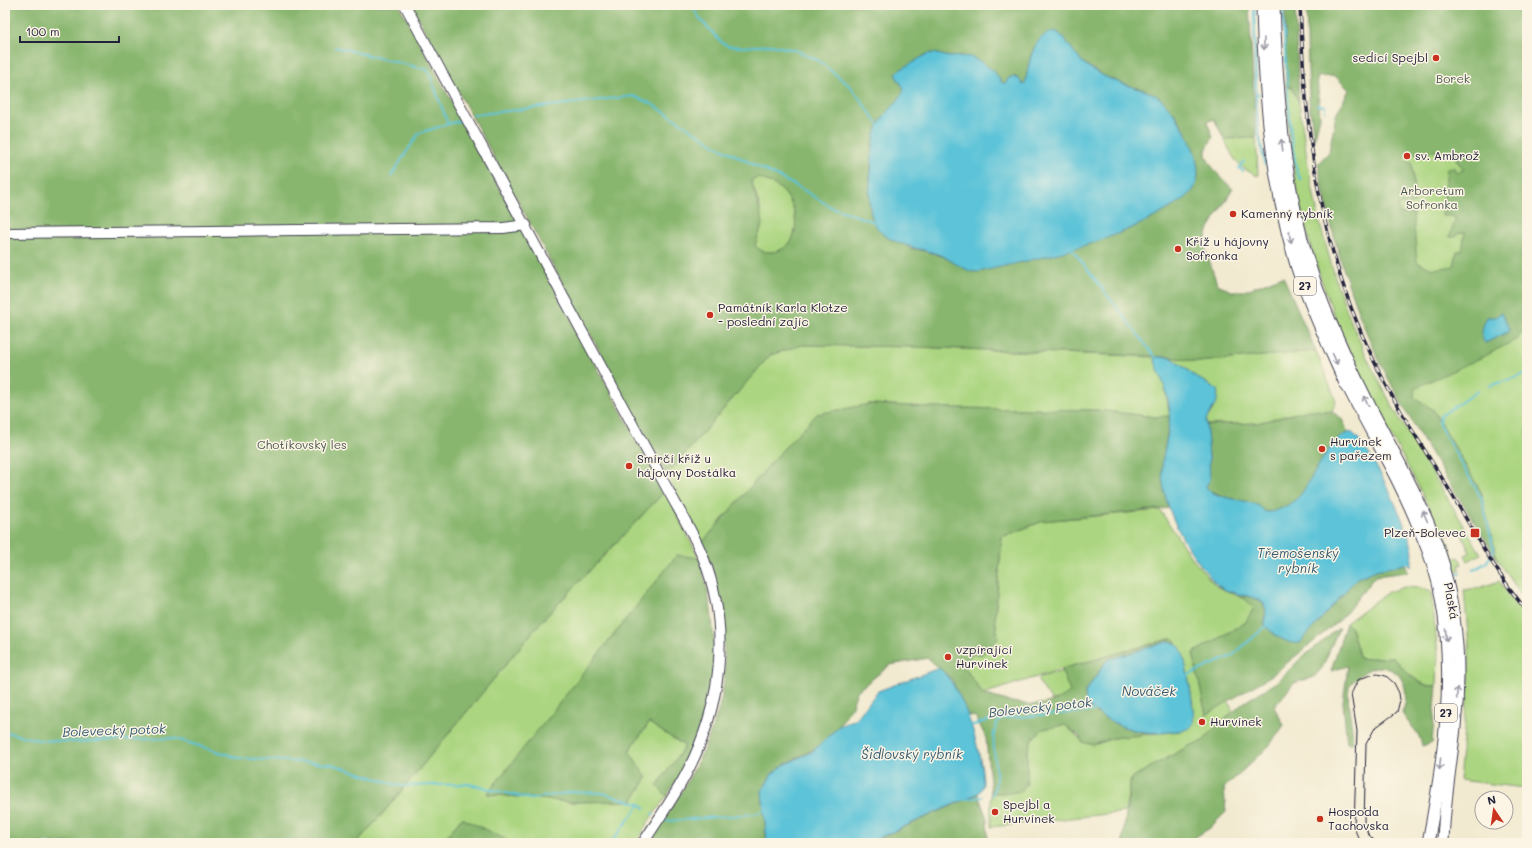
<svg xmlns="http://www.w3.org/2000/svg" width="1532" height="848" viewBox="0 0 1532 848" font-family="Mali,sans-serif">
<style>
.green{fill:#abd580;stroke:#667c5e}
.forest{fill:#88b66e;stroke:#556c54;fill-rule:evenodd}
.water{fill:#5bc3d8;stroke:#3e728a}
.lines{fill:none;stroke-linecap:round;stroke-linejoin:round}
.stream{stroke:#5bc3d8;stroke-width:2}
.secondary-casing{stroke:#414051;stroke-width:12}
.primary-casing{stroke:#414051;stroke-width:13}
.highway-casing{stroke:#414051;stroke-width:15}
.secondary{stroke:#fff;stroke-width:10}
.primary{stroke:#fff;stroke-width:11}
.highway{stroke:#fff;stroke-width:13}
.tram{stroke:#22223b;stroke-width:1}
.rail-casing{stroke:#22223b;stroke-width:3.5}
.rail{stroke:#fcf5e5;stroke-width:2;stroke-dasharray:6;stroke-linecap:butt}
.oneway{stroke:#9c9ca7}
.poi-dot{fill:#c8321e;stroke:#fcf5e5;stroke-width:1.5}
.labels{text-anchor:middle;stroke-width:3;stroke-linejoin:round;paint-order:stroke}
.shield{fill:#fcf5e5;stroke:#63616e;stroke-width:1}
.shield-label{font-size:11px;font-weight:bold;fill:#22223b}
.poi-label{font-size:12px;fill:#22223b;stroke:#fcf5e5;text-anchor:start}
.park-label{font-size:12px;fill:#4b5850;stroke:#fcf5e5}
.street-label{font-size:12px;fill:#22223b;stroke:#fcf5e5}
.water-label{font-size:13px;font-style:italic;fill:#365a72;stroke:#fcf5e5}
</style>
<rect width="100%" height="100%" fill="#fcf5e5"/>
<filter id="ink" filterUnits="userSpaceOnUse"><feTurbulence type="fractalNoise" baseFrequency=".025" numOctaves="2"/><feDisplacementMap in="SourceGraphic" scale="8" xChannelSelector="R" yChannelSelector="G"/><feConvolveMatrix kernelMatrix="1 2 1 2 8 2 1 2 1" color-interpolation-filters="sRGB"/></filter>
<filter id="wash" filterUnits="userSpaceOnUse"><feTurbulence type="fractalNoise" baseFrequency=".012" numOctaves="4" result="noise"/><feDisplacementMap in="SourceGraphic" scale="16" xChannelSelector="R" yChannelSelector="G"/><feGaussianBlur stdDeviation="0.9" result="paint"/><feColorMatrix in="noise" values="0 0 0 0 0 0 0 0 0 0 0 0 0 0 0 0 0 1.4 0 .05"/><feComposite in="paint" operator="in"/></filter>
<g filter="url(#wash)">
<rect width="100%" height="100%" fill="#f2ead0"/>
<g class="green">
<path d="M1507,58l10,281 10,-14v278l-30,-44 -16,-67 -48,-82 -19,-13 -72,-227z"/>
<path d="M1291,86l8,17 9,62 11,56 18,63 15,40 18,40 25,47 86,143 -13,7 -3,-6 5,-2 -10,-23 -15,5 9,23 5,-1 3,7 -3,1 1,6 -11,-2 -9,-34 -6,-16c-23,-51 -53,-98 -76,-149 -34,-72 -61,-153 -69,-232 -1,-17 -2,-34 -3,-51z"/>
<path d="M1256,138l2,38c-23,-10 -23,-16 -34,-37z"/>
<path d="M758,178c10,3 23,9 29,18 13,19 14,54 -16,56 -7,0 -12,-1 -16,-7l6,-16 -1,-22 -9,-27z"/>
<path d="M802,345l112,2 240,10 10,27 6,32 -14,1 -60,-7 -148,-2 -78,-4 -84,42 -84,97 -35,-68 103,-120z"/>
<path d="M1316,351l20,50 -4,10 -23,-1 -52,13 -51,2v-5l7,-11 5,-19 -22,-13 -25,-20 27,5z"/>
<path d="M665,491l34,67 -211,236 82,8 62,-1 15,-23 -18,-27 20,-28 36,23 -28,40 10,10 -19,26 -11,21h-133l-42,-25 -21,25h-85l22,-24 162,-196z"/>
<path d="M1160,510l30,46 26,30 29,13 9,9 -9,15 -52,30 13,62 22,-14 5,11 -30,29 -14,5 -58,32 -6,34 -134,15v-34h18l18,-10c0,-18 -4,-45 16,-54 6,-3 15,-3 22,-4 8,6 17,19 27,19 7,1 15,-4 21,-6 23,-4 46,-4 68,-7l12,-14c-1,-26 -6,-58 -20,-79l-105,29 -85,27 -21,-30 11,-10h9l16,-15 -3,-22 7,-80 41,-16z"/>
<path d="M1499,581l28,38v180l-3,-11 -65,-8 10,-100v-35l-5,-55 15,-2z"/>
<path d="M1404,587l17,1 10,4 7,62 -1,31c-14,6 -36,-18 -44,-28l-33,2 -9,-31 -5,-5 42,-31z"/>
<path d="M1107,660l-22,32 -31,12 -16,-23 2,-4z"/>
</g>
<g class="forest">
<path d="M5,5h394l266,486 -125,132 -162,196 -22,24h-351z"/>
<path d="M411,5h838l7,133 -32,1 -10,-20 -7,3 6,15c-2,4 -6,9 -7,14 -2,11 19,31 27,38l-24,39 -5,17 13,39 14,7h13l39,-15 33,75 -118,11 -27,-5 -257,-10 -112,-2 -32,10 -103,120zM934,53l15,4 13,-1 34,21 6,6 3,1 5,-7h6l7,8h2l6,-31 43,-1 11,11 19,12 24,10 14,3 19,11 14,14 9,14 12,34 2,13 -12,23 -35,21 -82,31 -97,22c-23,-14 -37,-20 -63,-24l-40,-51c1,-11 2,-56 7,-64 8,-15 22,-28 28,-44l-8,-13 31,-22zM758,178c10,3 23,9 29,18 13,19 14,54 -16,56 -6,0 -12,-1 -16,-7l8,-23 -12,-42z"/>
<path d="M1285,5h10l4,98 -8,-17 -5,1z"/>
<path d="M1306,5h221v320l-10,14 -30,16 -72,33 -1,9 19,13 48,82 16,67c-40,-66 -85,-130 -118,-199 -30,-62 -49,-129 -61,-197l11,-11 7,-37 13,-25 -14,-14 -18,1 3,40 -6,23 -5,-38zM1438,151l15,4 11,15 -8,2 -2,-5 -7,1 -5,48h12l1,5 -6,16h6l3,-4 7,-1 -3,19h-5l-3,15 -21,3 -16,-7 -4,-49 -14,1 -1,-9 17,-2 -3,-40 -9,-2 5,-7zM1495,317l13,15 -23,11z"/>
<path d="M870,404l78,4 148,2 60,7 14,-1c-5,33 -11,58 0,92l-127,13 -41,16 -7,80 3,22 -16,15h-9l-11,10 21,30c31,9 59,19 87,-2l-9,-23 112,-31 4,6 -7,-3 -63,19 -22,32 1,12c17,16 42,26 65,30l-38,4 -20,7 -11,-3 -3,-6 -14,-11 -22,4 -11,10 -5,14v30l-6,8 -12,2h-18l-5,-55 -10,-21 -9,-2 -15,-35 -24,-22 -38,7 -33,26 -5,15 -13,20 -23,22 -32,17 -12,9 -10,17 5,52h-118c29,-45 59,-90 72,-143 6,-27 3,-57 0,-84 -3,-26 -7,-49 -19,-73l84,-97 31,-32z"/>
<path d="M1309,410c20,1 34,0 38,23l-17,15 -33,53 -9,5 -16,6 -9,-1 -4,-5 -28,-7 -23,-9 -2,-4 3,-29 -3,-32 51,-2z"/>
<path d="M677,555l22,3c14,44 19,93 12,138 -1,8 -5,16 -8,23 -9,28 -20,53 -36,77l-10,-10 28,-40 -36,-23 -20,28 18,27 -15,23 -62,1 -83,-8z"/>
<path d="M1405,564l3,8 -33,4 -33,42 -30,25 -40,32 -66,40 -13,-62 52,-30 9,-15 -9,-9 -8,-4 15,2 11,5 3,9 -2,9 36,23 57,-65 19,-8z"/>
<path d="M1346,623l5,5 9,31 33,-2c9,10 28,34 44,28l-5,58 -10,3c-2,-15 -13,-20 -20,-33 9,-20 2,-46 -24,-46 -12,1 -22,11 -29,19 -3,20 4,37 4,57h-6l-4,-41 5,-36 -17,5z"/>
<path d="M1339,628l-17,40 -8,9 -20,6 -20,24 10,18 -15,21 -45,42 2,24 -16,16 -24,15h-64l9,-65 58,-32 14,-5 12,-13 28,-25 35,-22 20,-20z"/>
<path d="M978,794l9,25 1,23 -120,1z"/>
<path d="M462,818l45,22 -3,3h-63z"/>
</g>
<g class="water">
<path d="M1056,31c12,8 18,25 30,34 12,9 26,15 40,20 14,5 25,5 36,15 18,17 45,62 33,87 -6,12 -22,19 -33,26 -60,33 -118,44 -184,59 -14,1 -31,-17 -47,-20 -56,-13 -66,-22 -60,-81 1,-14 1,-31 7,-45 6,-14 21,-22 26,-37l-8,-13 2,-5 29,-17 7,-1 15,4 13,-1 9,1 10,5 13,9 8,12h3l5,-6c8,0 10,2 13,8l2,-1c4,-19 6,-50 31,-53z"/>
<path d="M1501,313l9,16 -2,3 -23,11c-6,-8 -2,-18 2,-26h8z"/>
<path d="M1154,357h17l25,20 22,13 -1,11 -11,19 3,37 1,23 -4,6 2,4c15,10 39,9 51,16 4,3 4,6 10,6 9,0 27,-11 32,-18 13,-17 29,-58 50,-62 18,11 56,93 61,115 2,8 0,12 -1,20l-4,-4 -2,1 -29,6 -19,8 -57,65c-11,3 -30,-10 -36,-19l2,-13 -3,-9c-14,-8 -28,-6 -43,-15 -6,-4 -11,-12 -16,-18 -24,-29 -47,-73 -41,-112 3,-16 8,-34 6,-51 -2,-18 -11,-33 -15,-49z"/>
<path d="M1170,641c6,2 9,4 12,10 4,11 14,62 11,73 -2,5 -11,7 -16,7 -35,6 -65,-4 -91,-27l-1,-12 22,-32z"/>
<path d="M939,668c24,18 43,84 44,114 0,4 -2,8 -4,11l-111,50h-101l-5,-52 10,-17 12,-9 29,-14 26,-25 17,-7 22,-28z"/>
</g>
<g class="lines">
<g class="stream">
<path d="M692,5l8,14 21,23 7,4 15,1 28,-2 24,5 24,11 32,26 28,38"/>
<path d="M1254,5l2,89h4"/>
<path d="M1282,5l9,131 6,36 4,8"/>
<path d="M335,47l93,23 20,54 15,-4"/>
<path d="M1256,95l2,34 7,36"/>
<path d="M1317,105l8,1v5"/>
<path d="M473,115l160,-19 19,8 65,42 83,42 31,19 43,15"/>
<path d="M1243,171l-4,-3 5,-7"/>
<path d="M391,176l28,-43 29,-9"/>
<path d="M1071,248l85,110"/>
<path d="M1489,386l38,-12"/>
<path d="M1473,570l13,-7 8,-12 -12,-52 -43,-74 1,-9 38,-25"/>
<path d="M1457,574h3"/>
<path d="M1186,676l46,-20 34,-30"/>
<path d="M970,726l23,-7 103,-8"/>
<path d="M5,732l33,8 36,2 99,-4 66,20 92,6 69,22 69,-2 62,15 41,-7 30,1 38,11 5,4"/>
<path d="M992,795c12,-20 -8,-60 8,-75"/>
<path d="M960,800l22,-3"/>
<path d="M652,814l2,1"/>
<path d="M665,820l3,1 87,-7 11,-4"/>
<path d="M611,843l29,-39"/>
</g>
</g>
</g>
<g filter="url(#ink)">
<g class="lines">
<defs>
<g id="secondary">
<path d="M405,5l263,485c12,22 26,44 35,67 29,72 18,152 -18,219 -12,23 -28,45 -42,67"/>
<path d="M5,233l498,-5 23,-3"/>
</g>
<g id="primary">
<path d="M1346,383c24,49 54,96 74,148 9,21 17,43 21,66 15,81 2,166 -13,246"/>
<path d="M1443,843c1,-39 8,-77 12,-116 6,-53 3,-109 -12,-161"/>
</g>
<g id="highway">
<path d="M1263,5c2,89 9,177 35,263 13,39 31,77 48,115"/>
<path d="M1273,5c4,111 12,215 57,318 17,39 35,77 55,114 22,42 44,83 58,129"/>
</g>
</defs>
<use href="#secondary" class="secondary-casing"/>
<use href="#primary" class="primary-casing"/>
<use href="#highway" class="highway-casing"/>
<use href="#secondary" class="secondary"/>
<use href="#primary" class="primary"/>
<use href="#highway" class="highway"/>
<path class="tram" d="M1362,843l-5,-8 -3,-8 3,-96 -6,-37 7,-14 12,-5 7,-1 9,2 8,7 5,10 1,7 -3,12 -22,16 -9,16 -2,78 4,12 9,9"/>
<defs>
<path id="rail" d="M1300,5c5,126 18,242 75,358 21,44 49,86 75,128 24,41 47,84 77,120"/>
</defs>
<use href="#rail" class="rail-casing"/>
<use href="#rail" class="rail"/>
</g>
<defs><path id="oneway-shaft" d="M-6 0H5M1.5-3L5.5 0L1.5 3" fill="none" stroke-width="1.6" stroke-linecap="round" stroke-linejoin="round"/></defs>
<g class="oneway">
<use href="#oneway-shaft" transform="translate(1264 44) rotate(89)"/>
<use href="#oneway-shaft" transform="translate(1282 145) rotate(-98)"/>
<use href="#oneway-shaft" transform="translate(1290 237) rotate(76)"/>
<use href="#oneway-shaft" transform="translate(1335 359) rotate(66)"/>
<use href="#oneway-shaft" transform="translate(1366 401) rotate(-117)"/>
<use href="#oneway-shaft" transform="translate(1425 516) rotate(-114)"/>
<use href="#oneway-shaft" transform="translate(1446 635) rotate(85)"/>
<use href="#oneway-shaft" transform="translate(1457 693) rotate(-87)"/>
<use href="#oneway-shaft" transform="translate(1440 764) rotate(96)"/>
</g>
</g>
<g class="poi-dot">
<circle cx="1436" cy="58" r="4"/>
<circle cx="1407" cy="156" r="4"/>
<circle cx="1233" cy="214" r="4"/>
<circle cx="1178" cy="249" r="4"/>
<circle cx="710" cy="315" r="4"/>
<circle cx="1322" cy="449" r="4"/>
<circle cx="629" cy="466" r="4"/>
<rect x="1470" y="528" width="10" height="10" rx="2"/>
<circle cx="948" cy="657" r="4"/>
<circle cx="1202" cy="722" r="4"/>
<circle cx="995" cy="812" r="4"/>
<circle cx="1320" cy="819" r="4"/>
</g>
<g class="labels">
<g class="shield">
<rect x="1294" y="277" width="22" height="18" rx="3"/>
<rect x="1435" y="704" width="22" height="18" rx="3"/>
</g>
<g class="shield-label">
<text x="1305" y="290">27</text>
<text x="1446" y="717">27</text>
</g>
<g class="poi-label">
<text x="1428" y="62" text-anchor="end">sedící Spejbl</text>
<text x="1415" y="160">sv. Ambrož</text>
<text x="1241" y="218">Kamenný rybník</text>
<text x="1186" y="246">Kříž u hájovny<tspan x="1186" dy="14">Sofronka</tspan></text>
<text x="718" y="312">Památník Karla Klotze<tspan x="718" dy="14">- poslední zajíc</tspan></text>
<text x="1330" y="446">Hurvínek<tspan x="1330" dy="14">s pařezem</tspan></text>
<text x="637" y="463">Smírčí kříž u<tspan x="637" dy="14">hájovny Dostálka</tspan></text>
<text x="1466" y="537" text-anchor="end">Plzeň-Bolevec</text>
<text x="956" y="654">vzpírající<tspan x="956" dy="14">Hurvínek</tspan></text>
<text x="1210" y="726">Hurvínek</text>
<text x="1003" y="809">Spejbl a<tspan x="1003" dy="14">Hurvínek</tspan></text>
<text x="1328" y="816">Hospoda<tspan x="1328" dy="14">Tachovska</tspan></text>
</g>
<g class="park-label">
<text x="1453" y="83">Borek</text>
<text x="1432" y="195">Arboretum<tspan x="1432" dy="14">Sofronka</tspan></text>
<text x="302" y="449">Chotíkovský les</text>
</g>
<g class="street-label">
<text transform="translate(1451 601) rotate(80)" y="4">Plaská</text>
</g>
<g class="water-label">
<text x="1298" y="558">Třemošenský<tspan x="1298" dy="15">rybník</tspan></text>
<text x="1149" y="696">Nováček</text>
<text transform="translate(1040 707) rotate(-6)" y="5">Bolevecký potok</text>
<text transform="translate(114 730) rotate(-2)" y="5">Bolevecký potok</text>
<text x="912" y="759">Šidlovský rybník</text>
</g>
</g>
<rect width="1532" height="848" fill="none" stroke="#fcf5e5" stroke-width="20"/>
<g transform="translate(1494 810) rotate(347)"><circle r="19" fill="#fcf5e5" stroke="#a5a1a1"/>
<path d="M0-3L7 15L0 10L-7 15Z" fill="#c8321e"/>
<text y="-6" font-size="11" font-weight="bold" text-anchor="middle" fill="#22223b">N</text>
</g>
<path d="M20 36v6h99v-6" fill="none" stroke="#22223b" stroke-width="2"/>
<text x="26" y="36" font-size="12" fill="#22223b" stroke="#fcf5e5" stroke-width="3" paint-order="stroke">100 m</text>
</svg>
